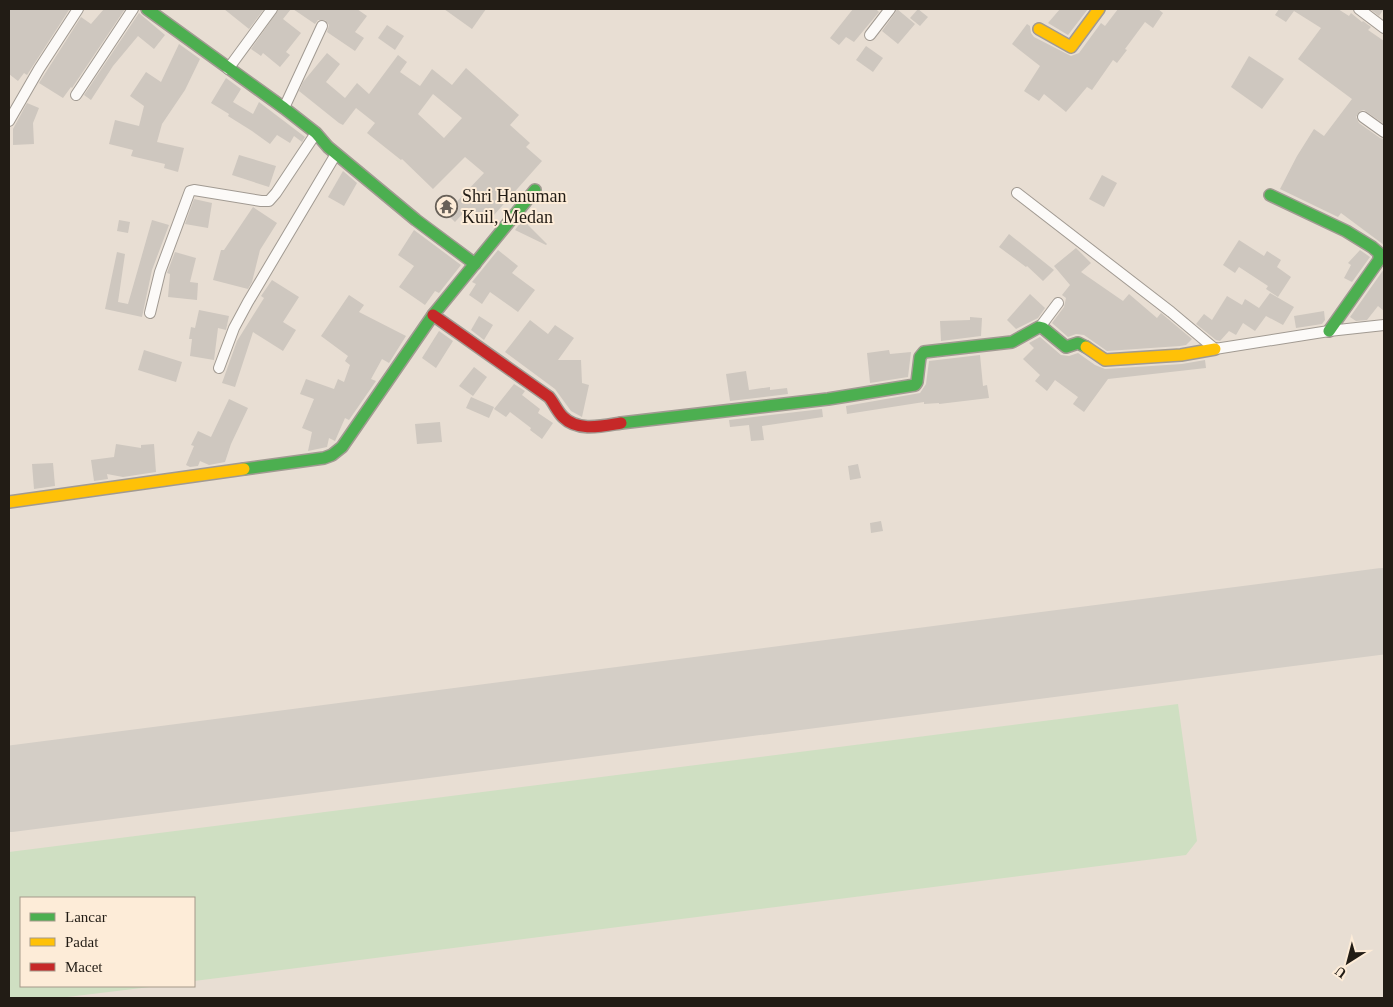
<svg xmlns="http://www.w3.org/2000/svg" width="1393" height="1007" viewBox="0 0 1393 1007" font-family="'Times New Roman',serif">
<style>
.green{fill:#cfdfc2}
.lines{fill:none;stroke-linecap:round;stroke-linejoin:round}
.runway{stroke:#d4cec6;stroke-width:86}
.building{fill:#cec7bf;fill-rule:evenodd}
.street-casing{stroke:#a19a92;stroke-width:12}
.fast-casing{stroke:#a19a92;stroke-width:14}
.slow-casing{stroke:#a19a92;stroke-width:14}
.jam-casing{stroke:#a19a92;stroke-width:14}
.street{stroke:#fcfaf8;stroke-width:10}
.fast{stroke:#4caf50;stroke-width:11}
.slow{stroke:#ffc107;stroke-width:11}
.jam{stroke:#c62828;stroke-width:11}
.labels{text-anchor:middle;stroke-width:4;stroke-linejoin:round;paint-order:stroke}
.poi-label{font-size:18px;fill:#221c15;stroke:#fdecd8;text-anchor:start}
</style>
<rect width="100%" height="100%" fill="#e8ded3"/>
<path class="green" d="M1178,704l19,137 -11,14 -992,126v-83h-173v88h137l-99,12h-50v-146z"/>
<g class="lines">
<path class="runway" d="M9,789l1375,-178"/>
</g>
<g class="building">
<path d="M9,9h58l2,1 -42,65 -3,-2 -6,8 -9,-7z"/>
<path d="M104,9h21l-53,79 -1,-1 -8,11 -24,-15 42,-66 10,7z"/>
<path d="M224,9h40l-15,20z"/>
<path d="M279,9h12l-8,10 18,14 -15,19 4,3 -10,12 -17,-14 -2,3 -10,-7z"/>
<path d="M293,9h64l10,7 -12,16 9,6 -9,13 -28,-19 2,-7 -4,-5h-7l-3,4z"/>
<path d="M444,9h42l-14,20z"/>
<path d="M853,9h23l3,3 -25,30 -8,-5 -7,8 -9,-7z"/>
<path d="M897,9l18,15 -17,20 -16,-13 13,-18z"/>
<path d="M918,9l10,8 -8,9 -10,-8z"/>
<path d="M1060,9h28l-20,26 -20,-12z"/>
<path d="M1118,9h40l5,4 -10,15 -8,-6 -20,27 2,1 -10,13 -4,-3 -21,30 -5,-3 -21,25 -22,-18 -5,7 -15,-10 16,-25 -28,-22 15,-20 3,2 1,7 3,4 37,19 8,-3 22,-30 4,3z"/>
<path d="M1279,9h59l11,7 2,-3 11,9 1,-1 8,6 -3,3 16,11v83l-20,-14 -4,1 -4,6 3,6 21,15 4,1v106l-43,-32 -3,4 -58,-28 17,-33 17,-27 10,7 28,-37 -54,-40 23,-31 -27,-17 -8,11 -11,-7z"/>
<path d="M1372,9h12l-5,7 -8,-6z"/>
<path d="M139,13l26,22 -11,14 -16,-13 -25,30 -22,34 -7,-5z"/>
<path d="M387,25l17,11 -9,14 -17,-12z"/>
<path d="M179,44l21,15 -15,31 -23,34 -5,18 27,6 -6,24 -14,-4 1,-4 -34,-8 2,-6 -24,-6 6,-24 24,6 5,-20 -14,-10 16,-24 15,10z"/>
<path d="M866,46l17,12 -10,14 -17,-12z"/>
<path d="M327,53l13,11 -14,18 19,16 12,-15 12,11 29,-39 9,7 -7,10 20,14 12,-17 20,16 14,-17 53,47 -9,10 20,18 -4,4 16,14 -56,63 -18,-16 -13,14 -9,-9 38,-40 -19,-16 -32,32 -31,-30 -1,1 -34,-27 8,-10 -19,-15 -13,17 -4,-2 -40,-32 4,-9zM433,94l29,24 -18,20 -26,-24z"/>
<path d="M1249,56l35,23 -22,30 -31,-22z"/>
<path d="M226,78l15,11 -8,13 20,12 6,-12 46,35 -3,5 -8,-6 -4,7 -13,-8 -7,9 -18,-13 -24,-15 1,-2 -18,-11z"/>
<path d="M27,103l12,5 -6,15 1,21 -21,1v-16z"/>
<path d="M239,155l37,11 -7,21 -37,-12z"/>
<path d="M343,171l14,12 -13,23 -16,-9z"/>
<path d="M1102,175l15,8 -13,24 -15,-8z"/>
<path d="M194,199l18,4 -4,25 -23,-4z"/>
<path d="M253,207l24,16 -17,27 -8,32 -4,7 -35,-9 8,-30h3z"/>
<path d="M526,215l3,2 -3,6 21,21 -1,1 -31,-15z"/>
<path d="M119,220l11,2 -2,11 -11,-2z"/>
<path d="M152,220l17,5 -17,45 -10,47 -37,-8 12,-57 8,2 -7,48 10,2z"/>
<path d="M414,230l47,35 -22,28 -4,-2 -10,14 -26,-18 15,-21 -16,-11z"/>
<path d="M1009,234l45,36 -11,11 -16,-15 -1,1 -27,-20z"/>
<path d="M1239,240l25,16 3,-5 14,9 -4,7 14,10 -13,20 -12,-8 2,-3 -29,-19 -4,6 -12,-8z"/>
<path d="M1076,248l15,15 -10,9 42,29 6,-7 28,24 4,-5 31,26 -6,6 -6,1 -73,5 -23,-16 -8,-1 -8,3 -16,-14 12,-16 2,-9 -4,-3 8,-10 -16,-19z"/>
<path d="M498,250l20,16 -6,7 23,17 -17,22 -28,-20 -8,12 -13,-9 7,-11 -4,-2z"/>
<path d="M1360,250l10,7 -18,25 -8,-4 7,-13 -3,-2z"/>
<path d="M175,252l21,6 -6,24 8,1 -1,17 -29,-3 2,-23 -3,-1z"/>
<path d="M1384,269v42l-6,-5 -11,14 -11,1 -6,-4z"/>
<path d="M272,280l27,17 -16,25 13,8 -13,21 -30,-19 -18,55 -13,-4 15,-42 27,-43 -3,-2z"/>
<path d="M1270,293l24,14 -11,18 -17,-9 -11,15 -12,-8 -7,12 -7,-4 -9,10 -4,-1 -20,-16 8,-10 8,6 15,-24 15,9 3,-6 14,9z"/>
<path d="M1030,294l15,14 -7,10 -22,11 -9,-9z"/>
<path d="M349,295l15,10 -5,7 47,24 -17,27 -7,-4 -11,20 5,2 -27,39 -4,-2 -10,23 -6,-3 -2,9 -19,4 4,-19 -10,-4 12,-29 -14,-5 6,-15 28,10 4,-10 6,3 6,-17 -5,-4 3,-5 -27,-20z"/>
<path d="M199,310l30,6 -3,14 -8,-2 -4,32 -24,-4 2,-17h-3l2,-12 4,1z"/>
<path d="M1324,311l1,9 -3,4 -26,4 -2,-12z"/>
<path d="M479,316l14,9 -9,15 -13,-10z"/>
<path d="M970,317l12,1 -1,18 -40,5 -1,-20 30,-1z"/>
<path d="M530,320l18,14 7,-9 19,13 -16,22h23l1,23 7,2 -7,32 -11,-6 -16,-22 -50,-37z"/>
<path d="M439,331l14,10 -17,27 -14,-10z"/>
<path d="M1040,337l21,18 8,1 9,-3 17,12 10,4 77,-5 23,-4 1,8 -98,11 -24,33 -11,-8 5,-7 -23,-17 -8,11 -12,-10 5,-6 -17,-16 11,-11 -5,-5z"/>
<path d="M144,350l38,12 -6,20 -38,-12z"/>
<path d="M889,350l1,4 21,-2 -3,25 -38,6 -3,-30z"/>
<path d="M980,355l3,31 4,-1 2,13 -50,6v-1l-15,1v-2l-77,12 -1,-8 74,-13 6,-9 3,-23z"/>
<path d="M474,367l13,10 -14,19 -14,-10z"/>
<path d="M746,371l3,19 21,-3v3l17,-2 1,6 -58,7 -4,-27z"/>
<path d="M514,384l11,7 -3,4 18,14 -2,4 15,10 -11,16 -12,-9 1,-2 -21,-16 -4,5 -12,-8z"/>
<path d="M471,397l23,10 -5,11 -23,-10z"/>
<path d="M229,399l19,9 -17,36 -6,18 -16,3 -9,-4 -2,5 -8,1 -4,-2 8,-19 -3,-1 7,-14 13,6z"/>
<path d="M822,409l1,8 -61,9 2,14 -13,1 -2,-16 -19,2 -1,-7z"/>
<path d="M440,422l2,20 -25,2 -2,-20z"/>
<path d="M116,444l25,4v-3l13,-1 2,28 -33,5 -16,-3 1,5 -14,2 -3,-21 23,-3z"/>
<path d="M53,463l2,23 -21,3 -2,-25z"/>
<path d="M858,464l3,14 -11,2 -2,-14z"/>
<path d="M881,521l2,10 -12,2 -1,-10z"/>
</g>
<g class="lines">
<defs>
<g id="street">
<path d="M1359,9l25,19"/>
<path d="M870,35l20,-26"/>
<path d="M228,69l44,-60"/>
<path d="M76,95l57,-86"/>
<path d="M284,108l38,-82"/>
<path d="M1363,117l21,15"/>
<path d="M9,121l30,-52 39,-60"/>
<path d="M1017,193l154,119 44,37 114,-18 55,-6"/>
<path d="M150,313l10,-41 30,-81 4,-1 67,11h8l7,-8 40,-60"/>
<path d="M1040,327l18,-24"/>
<path d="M219,368l15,-40 14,-26 88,-148"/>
</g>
<g id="fast">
<path d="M147,9l137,99 32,25 12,14 88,73 59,44"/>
<path d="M1270,195l76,36 26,16 7,6v7l-50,71"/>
<path d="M621,423l207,-24 87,-14 2,-3 3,-25 4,-5 88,-10 27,-15 4,1 23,19 12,-4 8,4"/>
<path d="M244,469l80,-11 8,-3 10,-8 91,-132 102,-125"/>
</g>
<g id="slow">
<path d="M1039,29l32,18 28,-38"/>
<path d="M1086,347l19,13 76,-5 34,-6"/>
<path d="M9,502l235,-33"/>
</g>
<path id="jam" d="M433,315l116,82c5,6 8,14 14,20 15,15 39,9 58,6"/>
</defs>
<use href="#street" class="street-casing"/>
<use href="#fast" class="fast-casing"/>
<use href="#slow" class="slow-casing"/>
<use href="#jam" class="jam-casing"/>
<use href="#street" class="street"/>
<use href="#fast" class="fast"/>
<use href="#slow" class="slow"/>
<use href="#jam" class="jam"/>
</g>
<defs>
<symbol id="temple-ring" viewBox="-11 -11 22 22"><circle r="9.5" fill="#fdecd8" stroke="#676058" stroke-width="1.5"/><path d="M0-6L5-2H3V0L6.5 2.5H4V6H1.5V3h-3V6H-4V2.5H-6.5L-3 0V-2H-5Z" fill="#676058"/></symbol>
</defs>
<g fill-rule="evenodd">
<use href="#temple-ring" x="434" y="194" width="25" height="25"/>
</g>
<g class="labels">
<g class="poi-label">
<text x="462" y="202">Shri Hanuman<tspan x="462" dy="21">Kuil, Medan</tspan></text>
</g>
</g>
<rect width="1393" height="1007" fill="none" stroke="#221c15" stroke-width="20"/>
<rect x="20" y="897" width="175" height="90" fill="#fdecd8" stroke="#a5998a"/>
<rect x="30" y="913" width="25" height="8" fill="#4caf50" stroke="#a5998a"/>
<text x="65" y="922" font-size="15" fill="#221c15">Lancar</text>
<rect x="30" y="938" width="25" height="8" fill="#ffc107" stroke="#a5998a"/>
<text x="65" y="947" font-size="15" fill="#221c15">Padat</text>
<rect x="30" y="963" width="25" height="8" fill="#c62828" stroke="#a5998a"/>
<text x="65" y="972" font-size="15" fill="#221c15">Macet</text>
<g transform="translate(1348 962) rotate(216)" stroke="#fdecd8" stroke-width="4" paint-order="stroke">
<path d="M0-4L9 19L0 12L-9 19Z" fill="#221c15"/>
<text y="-8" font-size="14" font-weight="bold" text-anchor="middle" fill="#221c15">U</text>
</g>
</svg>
